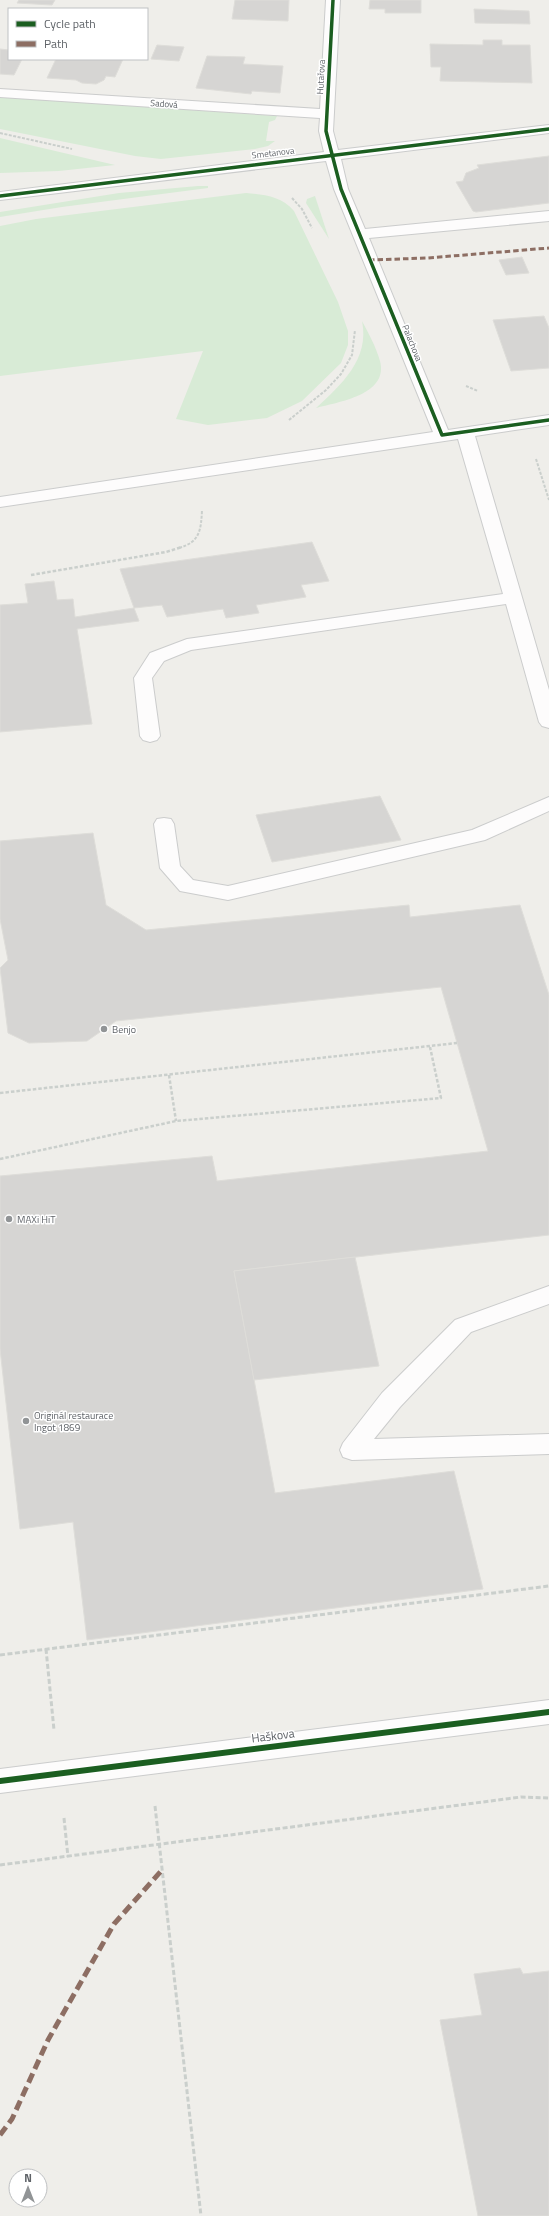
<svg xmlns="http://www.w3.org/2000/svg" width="549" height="2216" viewBox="0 0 549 2216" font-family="'Titillium Web',sans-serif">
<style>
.green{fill:#d8ebd6}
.building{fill:#d6d5d3;stroke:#deddd9}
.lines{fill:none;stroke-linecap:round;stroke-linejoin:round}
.minor-casing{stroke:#cbcccc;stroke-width:2}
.path-far2{stroke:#cacfcc;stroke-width:2;stroke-dasharray:3 1.5;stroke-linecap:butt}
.path-far1{stroke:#cacfcc;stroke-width:2.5;stroke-dasharray:3.5 2;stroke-linecap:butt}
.path{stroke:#cacfcc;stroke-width:3;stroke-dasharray:5 2.5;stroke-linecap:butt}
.minor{fill:#fdfcfc;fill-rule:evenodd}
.quiet-far1{stroke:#8d6e63;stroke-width:3;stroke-dasharray:5.5 3;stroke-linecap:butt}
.quiet{stroke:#8d6e63;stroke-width:5;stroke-dasharray:10 5;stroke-linecap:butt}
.cycleway-far1-casing{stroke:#fff;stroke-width:5.5}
.cycleway-casing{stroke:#fff;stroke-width:8}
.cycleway-far1{stroke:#1b5e20;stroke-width:3.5}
.cycleway{stroke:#1b5e20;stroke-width:6}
.poi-dot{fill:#919496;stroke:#fff;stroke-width:1.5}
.labels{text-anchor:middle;stroke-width:3;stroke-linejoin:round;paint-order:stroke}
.far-street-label{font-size:9px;fill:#5f6368;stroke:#fff}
.poi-label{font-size:10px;fill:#5f6368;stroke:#fff;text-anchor:start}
.near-street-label{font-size:12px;fill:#5f6368;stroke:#fff}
</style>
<rect width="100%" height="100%" fill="#efeeea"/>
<g class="green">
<path d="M0,97l277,19 -2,4 -6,2 -3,19h9l-7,5 -13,3 -94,10 -26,-3 -135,-27z"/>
<path d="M0,138l115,27 -56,6 -59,2z"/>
<path d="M198,186h10v2l-146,19 -62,10v-5l119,-19z"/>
<path d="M246,193c19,2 35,3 48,18l44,91 10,29v14l-7,18 -39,38 -35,17 -59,7 -32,-6 27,-68 -203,25v-150l36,-7z"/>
<path d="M315,196l14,43 -23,-36 1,-4z"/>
<path d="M362,321c7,13 14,26 18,40 9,34 -42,41 -64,47 25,-23 54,-49 46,-87z"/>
</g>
<g class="building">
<path d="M19,0h36l-3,5 -35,-2z"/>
<path d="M235,0h54l-1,21 -56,-2z"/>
<path d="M370,0h51v13h-36v-4h-16z"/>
<path d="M474,9l55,2 1,13 -55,-1z"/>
<path d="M483,40h19v5h28l2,38 -92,-2 1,-14h-10l-1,-23 53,1z"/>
<path d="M157,45l27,2 -5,14 -28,-2z"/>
<path d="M0,49l9,1v9h13l-8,16 -14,-1z"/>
<path d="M207,56l38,1 -2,7 40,2 -3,27 -28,-2 -1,3 -55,-6z"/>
<path d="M56,59h67l-8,18 -9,-1 -2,4 -8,4 -14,-1 -6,-3 -29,-2z"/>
<path d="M549,156v47l-73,9 -3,-1 -17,-29 7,-1 3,-8 13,-5 -2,-3z"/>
<path d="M522,257l7,16 -23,2 -7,-15z"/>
<path d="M544,316l5,12v40l-38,3 -18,-51z"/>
<path d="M312,542l17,39 -28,4 5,12 -50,8 3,8 -33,5 -3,-9 -56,8 -5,-12 -28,3 -14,-39z"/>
<path d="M54,581l3,19 16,-1 2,18 59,-9 5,13 -62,8 15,95 -92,8v-127l28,-2 -3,-19z"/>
<path d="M380,796l21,44 -129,22 -16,-47z"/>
<path d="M93,833l13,72 40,25 263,-25 1,12 110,-12 29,90v240l-315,36 41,222 179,-22 29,118 -396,51 -14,-118 -53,7 -20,-180v-173l212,-20 5,25 271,-30 -47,-164 -325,34 -29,20 -58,2 -21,-10 -8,-65 8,-8 -8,-41v-78z"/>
<path d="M355,1257l24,109 -125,14 -20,-109z"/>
<path d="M520,1968l3,6 26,-3v245h-71l-38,-196 42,-5 -8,-41z"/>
</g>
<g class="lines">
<defs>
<g id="minor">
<path d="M326,0h14l-7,131 5,19 211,-25v8l-208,26 7,30 17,40 184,-18v10l-180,17 79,192 101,-15v10l-74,11 74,254v38l-7,-2 -3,-4 -33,-118 -315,46 -27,11 -12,17 8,58 -3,4 -7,2 -7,-2 -3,-4 -6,-58 16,-25 37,-14 316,-45 -45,-155 -458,68v-10l433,-65 -99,-243 -8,-28 -326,39v-8l324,-40 -5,-21 1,-13 -320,-21v-8l320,20z"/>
<path d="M549,797v14l-64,29 -257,60 -48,-9 -20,-23 -6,-44 3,-5 7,-1 7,1 3,5 6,42 13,14 35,6 244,-56z"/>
<path d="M549,1286v18l-78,28 -71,75 -26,32 175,-5v20l-197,6 -9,-3 -3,-7 3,-7 39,-50 73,-73z"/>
<path d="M549,1700v24l-549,69v-24z"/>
</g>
</defs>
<use href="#minor" class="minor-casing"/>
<g class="path-far2">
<path d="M0,133l72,16"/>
<path d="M292,198l10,11 10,19"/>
<path d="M466,386l12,5"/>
<path d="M289,420l37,-30 15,-16 11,-19 3,-25"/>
<path d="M536,459l13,41"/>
<path d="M179,548c21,-6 22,-18 23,-38"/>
</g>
<g class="path-far1">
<path d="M31,575l135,-23 16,-5"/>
<path d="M169,1075l7,46"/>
<path d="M0,1093l457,-50"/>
<path d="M0,1159l176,-38 265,-23 -11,-51"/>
</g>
<g class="path">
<path d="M46,1649l8,81"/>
<path d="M0,1655l549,-69"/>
<path d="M155,1806l46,410"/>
<path d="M64,1818l4,39"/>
<path d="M0,1865l521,-68 28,1"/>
</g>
<use href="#minor" class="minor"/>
<path class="quiet-far1" d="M369,260l59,-2 121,-10"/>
<path class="quiet" d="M0,2135l12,-16 36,-79 66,-116 48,-54"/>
<defs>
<g id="cycleway-far1">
<path d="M333,0l-7,131 15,58 101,246 107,-15"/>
<path d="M0,196l549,-67"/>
</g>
<path id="cycleway" d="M0,1781l549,-69"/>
</defs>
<use href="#cycleway-far1" class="cycleway-far1-casing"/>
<use href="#cycleway" class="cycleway-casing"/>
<use href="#cycleway-far1" class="cycleway-far1"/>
<use href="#cycleway" class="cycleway"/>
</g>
<g class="poi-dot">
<circle cx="104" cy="1029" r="4"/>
<circle cx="9" cy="1219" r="4"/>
<circle cx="26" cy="1421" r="4"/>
</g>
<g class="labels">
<g class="far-street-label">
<text transform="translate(321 77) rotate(-87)" y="3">Hutařova</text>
<text transform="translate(164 104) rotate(4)" y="3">Sadová</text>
<text transform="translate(273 153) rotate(-7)" y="3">Smetanova</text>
<text transform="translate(412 343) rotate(68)" y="3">Palachova</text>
</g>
<g class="poi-label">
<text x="112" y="1033">Benjo</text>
<text x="17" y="1223">MAXi HiT</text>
<text x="34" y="1419">Originál restaurace<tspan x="34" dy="12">Ingot 1869</tspan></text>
</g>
<g class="near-street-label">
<text transform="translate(273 1736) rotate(-7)" y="4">Haškova</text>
</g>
</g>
<rect x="8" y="8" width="140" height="52" fill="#ffffff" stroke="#bfc1c3"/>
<rect x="16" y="21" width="20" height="6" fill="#1b5e20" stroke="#bfc1c3"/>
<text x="44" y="28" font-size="12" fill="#5f6368">Cycle path</text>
<rect x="16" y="41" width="20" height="6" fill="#8d6e63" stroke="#bfc1c3"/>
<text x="44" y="48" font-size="12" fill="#5f6368">Path</text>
<g transform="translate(28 2188)"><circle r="19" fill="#ffffff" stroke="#bfc1c3"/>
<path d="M0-3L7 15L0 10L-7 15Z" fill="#919496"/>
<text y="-6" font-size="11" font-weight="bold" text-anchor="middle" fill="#5f6368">N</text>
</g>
</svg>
